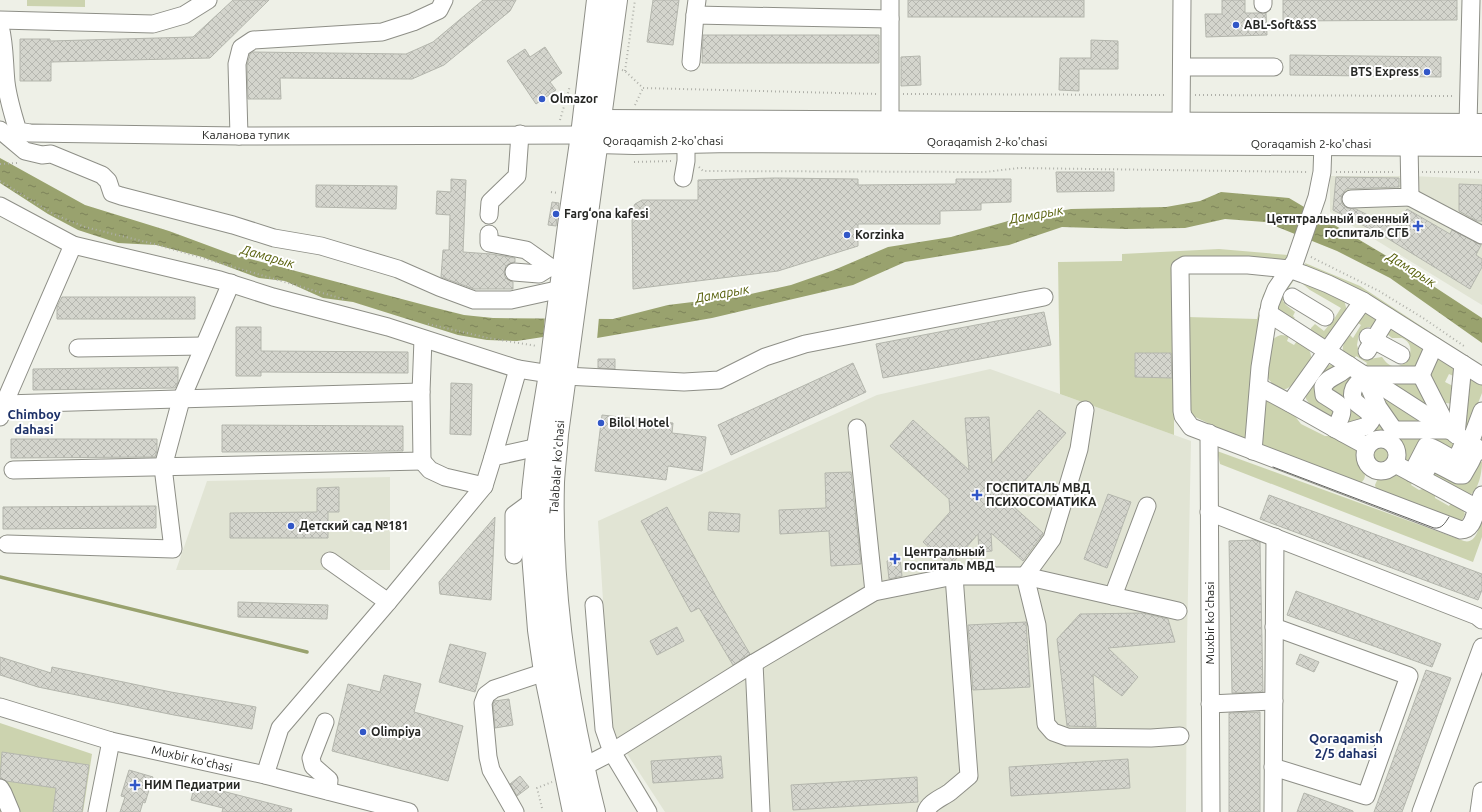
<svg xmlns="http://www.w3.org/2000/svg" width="1482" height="812" viewBox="0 0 1482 812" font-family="Ubuntu,sans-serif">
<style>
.built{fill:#e1e4d4}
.grass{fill:#ccd3af}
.water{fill:url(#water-ripples)}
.pier{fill:#eef0e7}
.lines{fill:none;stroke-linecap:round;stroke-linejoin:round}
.stream{stroke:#99a26e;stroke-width:3.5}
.building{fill:url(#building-cross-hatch);stroke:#b4b6ad}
.minor-casing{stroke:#8e8f87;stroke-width:19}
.major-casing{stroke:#8e8f87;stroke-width:24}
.path{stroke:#afb0a9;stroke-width:2;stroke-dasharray:1 3;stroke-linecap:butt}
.minor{stroke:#fff;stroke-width:17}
.major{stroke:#fff;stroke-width:22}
.tram{stroke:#62635f;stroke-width:1}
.poi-dot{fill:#3257c7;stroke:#fff;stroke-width:1.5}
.labels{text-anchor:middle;stroke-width:4;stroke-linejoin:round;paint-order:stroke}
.poi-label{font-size:12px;font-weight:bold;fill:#262724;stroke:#fff;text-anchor:start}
.street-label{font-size:12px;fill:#262724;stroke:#fff}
.water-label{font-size:13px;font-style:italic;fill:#545d06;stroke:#fff}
.neighbourhood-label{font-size:13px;font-weight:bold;fill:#1d3168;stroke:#fff}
</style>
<defs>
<pattern id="water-ripples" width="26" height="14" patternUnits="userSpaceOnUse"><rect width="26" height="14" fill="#99a26e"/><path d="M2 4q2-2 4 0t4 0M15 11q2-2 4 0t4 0" fill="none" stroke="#7d845a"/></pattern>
<pattern id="building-cross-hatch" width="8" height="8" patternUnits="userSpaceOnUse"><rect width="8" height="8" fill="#d4d5cd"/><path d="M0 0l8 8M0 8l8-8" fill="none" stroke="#b6b7b0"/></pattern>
</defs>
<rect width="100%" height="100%" fill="#eef0e7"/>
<g class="built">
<path d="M1330,176h80l72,3v126l-152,-93z"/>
<path d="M990,369l201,72 -4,199 -1,172h-521l-43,-66 -11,-19 -13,-206 279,-126z"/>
<path d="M390,477v93h-214l31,-89z"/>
</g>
<g class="grass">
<path d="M27,0h58v7l-58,-1z"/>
<path d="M1219,249l69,6 2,5 -25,-1 -79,2 -12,145v29l-114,-41 -2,-132 64,-1v-7z"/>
<path d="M1305,263l55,23 122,80v5l-176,-105z"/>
<path d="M1275,275l-27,164h-7l-52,-25 -2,-97 70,2 6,-24z"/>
<path d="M1292,276l52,24 3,11 -20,27h-5l-11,-7v-3l4,-4 9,7 10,-12 7,-11 -31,-18 -12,-10h-4l-8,12 -3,9 3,4 9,7 -2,4 2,2 -2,1 -16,-8 -1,-7z"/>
<path d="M1366,313l14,5 -4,9h-8l-9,7 -2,11 3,10 9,4 13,-2c16,26 42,-9 20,-19h-10l-5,-4 2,-8 37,21 -9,23 -52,-3 2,-4 -11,-7 -2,3 -11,-7c-1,-8 2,-11 7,-17l3,3 8,-13 -3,-2z"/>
<path d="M1281,335l8,1 -2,5 7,4 3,-4c6,4 15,8 14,17l-18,27 -7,4c-6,0 -15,-5 -18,-11 -2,-4 3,-35 5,-38 2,-3 5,-4 8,-5z"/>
<path d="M1438,355l21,10 -1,13 -9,-4 -4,8 10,5 -1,17 -8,-1v6l7,1 -1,12 -2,-1 -23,-40 1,-5z"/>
<path d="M1332,364l11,4 -19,9 12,31 -2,12 -22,-13 -6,-8v-5l21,-28z"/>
<path d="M1351,375l7,5 -6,4 16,35 -21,8 -19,-40z"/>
<path d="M1468,376l14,6v11l-15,39 -5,-2z"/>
<path d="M1382,378l34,3 18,31z"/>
<path d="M1363,382l24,48 -4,3 -9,1 -9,3 4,-29 -12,-18z"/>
<path d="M1376,392l50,34 -28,-3z"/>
<path d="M1265,399l29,16 7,9 24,12h8l24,13c2,5 1,9 3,13 2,9 10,13 0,22l-97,-38 -1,-2z"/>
<path d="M1440,433l16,9 -2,13 -44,8 -7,-4v-11l-5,-11z"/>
<circle cx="1380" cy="454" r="8"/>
<path d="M1217,451l247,90c12,3 14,-12 18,-21v17l-9,25 -253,-98z"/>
<path d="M1477,459l5,3c0,10 -3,27 -12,33l-41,-22z"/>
<path d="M1395,472l18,9 -2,4 8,5 7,-2 9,7v3l14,8 2,-3 12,7 2,4 -3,6 -3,1 -83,-32 -1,-4 4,-9 9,-1z"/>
<path d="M0,723l92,31 -9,58h-83z"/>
</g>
<path class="water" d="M0,158l85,47 84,26 62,23 201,53 32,8 29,3 120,1 55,-14 74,-9 49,-11 43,-15 54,-23 63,-10 68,-19 52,-9 95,-2 34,-6 21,-9 68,6 106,63 87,57v25l-92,-65 -53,-27 -72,-29 -40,-3 -40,9 -60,1 -63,-2 -53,18 -104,17 -52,23 -141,33 -115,20 -54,-1 -26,4 -30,-1 -29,-5 -105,-33 -30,-4 -38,-17 -26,-3 -57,-21 -46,-12 -38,-2 -40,-13 -30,-16 -48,-31z"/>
<path class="pier" d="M545,316l54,1 -2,23 -54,-1z"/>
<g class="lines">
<path class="stream" d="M0,577l307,75"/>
</g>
<g class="building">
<path d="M233,0h36l-59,58 -159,4v19h-31v-42h30v2l143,-4z"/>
<path d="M483,0h33l-6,11 -66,54 -32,14 -132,-1 1,21h-33l-1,-34 3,-11 3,-2 153,2 27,-12z"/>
<path d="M653,0h26l-6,45 -26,-3z"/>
<rect x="908" y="0" width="176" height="17"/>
<path d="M1222,0h23v13h21l1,22 -61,2 -1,-23h17z"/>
<path d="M1283,0h174v20l-174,1z"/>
<path d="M703,35h176v28h-177z"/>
<path d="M1091,40l27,1v28h-39v22l-20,-1 1,-32h31z"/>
<path d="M545,47l17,26 -12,9 6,8 -20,14 -29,-43 18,-12 5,8z"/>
<path d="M1290,55l151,2v20l-151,-2z"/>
<path d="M920,56l1,29 -20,1v-29z"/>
<path d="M1056,172h58v19l-57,1z"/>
<path d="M1336,177l63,1v9l-53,2 -4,6 -1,4 1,5 5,4 9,1 39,20 12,-20 43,25 2,-4 29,15 -5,10 6,4v8l-12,22 -88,-54 -49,-25z"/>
<path d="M775,178l83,1v6l98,-1v-5h55v23l-30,1v7l-41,1v13h-82v22l-80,25 -145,18 -1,-73v-6l3,-6 7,-4h56v-20z"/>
<path d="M451,179l15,1 -3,72 28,2 24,4v4l-5,1 -4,3 -2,6 1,5 3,3 5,2v7h-39l-33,-12 2,-27h6l1,-35 -14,-1 1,-23 14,1z"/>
<path d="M1459,184l23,1v36h-5l-18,-10z"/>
<path d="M316,185l81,1 -1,23 -80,-2z"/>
<path d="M552,202l7,1 -3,23 -8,-1z"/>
<path d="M62,297h133v22h-138v-12z"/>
<path d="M1044,312l7,33 -168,33 -7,-34z"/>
<path d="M236,327h25v24l147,1v21l-147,-1v4h-25z"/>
<path d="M1135,353h36l1,25 -37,-1z"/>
<path d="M598,359h17v10l-17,-1z"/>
<path d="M853,363l13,29 -135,63 -13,-30z"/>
<path d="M178,367v15l-3,6 -142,2v-21z"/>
<path d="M451,383l21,1 -1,51 -21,-1z"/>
<path d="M1039,410l27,23 -53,61 1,13 29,26v1l-20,27 -32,-28 1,18 -13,1 -1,-18 -28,32 -27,-24 27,-30 -1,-13 -59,-53 23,-26 56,50 -4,-52 24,-1 3,47z"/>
<path d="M602,415l71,8 -1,10 34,4 -4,34 -34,-5 -2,14 -71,-9z"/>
<path d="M222,425l181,1v25l-181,1z"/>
<path d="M11,439h146v12l-2,6 -144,1z"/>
<path d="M851,472l10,92 -30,2 -2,-35 -49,3 -1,-24 47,-2 -1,-35z"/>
<path d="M339,487v25h-11v26h-98v-25l87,-1v-24z"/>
<path d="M1108,494l23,8 -24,66 -23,-9z"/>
<path d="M1269,495l213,79v16l-4,10 -218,-81z"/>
<path d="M156,506v22l-153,1v-22z"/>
<path d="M667,507l50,91 33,56 -17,11 -34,-57 -8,4 -50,-91z"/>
<path d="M709,512l31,2 -1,18 -31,-2z"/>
<path d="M495,517l-4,83 -51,-6 -1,-12z"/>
<path d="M1254,540l6,2 3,150 -31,1 -3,-152z"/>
<path d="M900,559l2,17 -13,3 -2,-18z"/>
<path d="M1296,591l145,53 -9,23 -145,-52z"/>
<path d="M238,602l90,3 -1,14 -89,-2z"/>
<path d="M1143,613l25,6 7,23 -67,6 30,29 -16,19 -29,-22 3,53 -29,-1 -10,-87 23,-25z"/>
<path d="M1026,622l4,65 -57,3 -5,-65z"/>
<path d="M677,627l7,14 -27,14 -7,-14z"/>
<path d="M450,644l36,9 -11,39 -36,-10z"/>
<path d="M1300,654l19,8 -5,10 -18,-8z"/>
<path d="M0,657l51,16 1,-6 119,25 85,15 -4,22 -78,-14 -136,-28 -38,-12z"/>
<path d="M1426,670l25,8 -49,134h-28z"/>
<path d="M384,675l37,9 -7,28 49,14 -15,55 -116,-30 16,-67 32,8z"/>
<path d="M509,699l4,26 -18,3 -2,-24 1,-3z"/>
<path d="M1260,712v100h-31v-99z"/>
<path d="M2,752l87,13 -7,47h-29l3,-24 -50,-7 -6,-3z"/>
<path d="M721,756l2,22 -70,5 -2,-22z"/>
<path d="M1128,759l2,29 -119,8 -2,-29z"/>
<path d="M129,770l24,7 -8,26 -2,-1 -3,10h-20l5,-15 -4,-1z"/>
<path d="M520,776l9,11 -12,9 -7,-12z"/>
<path d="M917,777l1,25 -125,8 -2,-25z"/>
<path d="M195,784l97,25 -1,3h-69l1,-4 -32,-8z"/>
<path d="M1304,793l49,18v1h-56z"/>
</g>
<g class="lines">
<defs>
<g id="minor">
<path d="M890,0v123"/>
<path d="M1263,0v4"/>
<path d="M695,15l2,-15"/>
<path d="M0,20l153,4 31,-9 24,-15"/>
<path d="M0,26c5,20 4,36 6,56 2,17 7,33 12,49l12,2 209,3 343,-1"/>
<path d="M691,62l4,-47 195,4"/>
<path d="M1182,67h92"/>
<path d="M1181,124l1,-124"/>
<path d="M1468,125l3,-125"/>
<path d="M0,130l25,21 17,4 9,-1 51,21 6,6 4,12 9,3 112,29 41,13 47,8 77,23 41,18 35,13h37l50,-11"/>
<path d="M239,136l-2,-72 4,-16 12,-8 129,-8 31,-10 26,-12 5,-10"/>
<path d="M683,178l3,-17v-20"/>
<path d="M1410,197l72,38"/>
<path d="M1351,199l59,-2 -1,-53"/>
<path d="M0,206l73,39 147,35 53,17 115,30 130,42 32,5"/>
<path d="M489,215l1,-13 27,-26 3,-42"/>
<path d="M489,234v9l37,7 24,17 13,4"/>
<path d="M514,272l25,2 11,-7"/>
<path d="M1292,297l33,20"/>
<path d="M1268,313l214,138"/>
<path d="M1368,337l33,18"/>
<path d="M78,348l126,-2"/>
<path d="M1367,351l21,-34"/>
<path d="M1364,375l14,32 16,23"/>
<path d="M1364,375h57"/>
<path d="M1421,375l13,-29"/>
<path d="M565,376l119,6 35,-2 46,-23 40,-13 239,-47"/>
<path d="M1259,387c37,18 71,40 108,59"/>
<path d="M1290,403l73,-102"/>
<path d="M4,404l417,-12"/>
<path d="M1085,410l-6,39 -27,90 -27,37 12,49 9,99 7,8 14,5 84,1 29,-2"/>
<path d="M0,417l4,-13 69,-159"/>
<path d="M857,428l17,164"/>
<path d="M1335,429c11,-22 10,-21 -11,-34l-1,-8c5,-12 20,-11 26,-22"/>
<path d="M1394,430h55l-28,-55"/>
<path d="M1209,433l2,379"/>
<path d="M1343,433l24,-7 4,-5c1,-16 -25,-14 -17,-33 3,-5 7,-8 10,-13"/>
<path d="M1456,435l7,-71"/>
<circle cx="1381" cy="455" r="16"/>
<path d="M1470,443l12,-32"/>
<path d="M1253,451l7,-84 10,-63 6,-15 19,-28 22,-64 5,-25 1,-28"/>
<path d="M493,457l25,-88"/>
<path d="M422,461l8,9 15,7 39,9"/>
<path d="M1395,464l82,44 5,-13"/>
<path d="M13,470l409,-9 -1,-69 2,-53"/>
<path d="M1412,473l14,-27c10,1 19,11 29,13l2,-1 8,-18"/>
<path d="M1422,478l8,-15 3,-1 25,13h5l8,-14 6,-13"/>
<path d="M1477,508c-3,9 -5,22 -16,22l-270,-103 -8,-11 -1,-5 -2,-143 5,-3h63l41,4 14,5 25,10 35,17 119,75"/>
<path d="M1209,512l268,104 5,4"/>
<path d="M7,544l166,5 -10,-82 18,-67 50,-117"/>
<path d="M514,555v-40l19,-14"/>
<path d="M330,561l58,41"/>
<path d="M1113,596l34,-90"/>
<path d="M594,605l10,124 8,23 36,60"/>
<path d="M754,663l7,149"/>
<path d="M1210,704l64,-3"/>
<path d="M0,707l111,34 154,34 144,37"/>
<path d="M325,722l-14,36 2,8 16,14 -1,11"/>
<path d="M583,767l29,-15 142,-89 120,-71 80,-16h71l153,35"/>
<path d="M1273,767l93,29 43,-120 -135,-49"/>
<path d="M265,775l15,-47 108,-126 96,-116 9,-29 45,-10"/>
<path d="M0,788l3,5 8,19"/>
<path d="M97,812l14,-71"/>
<path d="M515,812l-24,-42 -3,-13 -5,-54 3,-8 8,-6 51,-17"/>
<path d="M926,812c3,-10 16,-14 24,-20 6,-5 13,-11 19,-16l-15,-200"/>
<path d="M1273,812l2,-275"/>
<path d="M1421,812l61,-165"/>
<path d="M1479,812l3,-21"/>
</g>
<g id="major">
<path d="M582,135l18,-14 882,4"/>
<path d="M582,135l15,7 37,1 97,-2 751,4"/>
<path d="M574,812l-29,-140 -6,-42 -7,-89 1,-49 5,-45 12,-73 20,-156 12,-83 16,-135"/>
<path d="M594,812c-27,-107 -44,-219 -41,-330 1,-16 3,-32 4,-48l59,-434"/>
</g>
</defs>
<use href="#minor" class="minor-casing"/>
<use href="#major" class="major-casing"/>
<g class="path">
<path d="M622,70l3,1 18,17 234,6"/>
<path d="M625,71l10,-71"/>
<path d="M903,94l264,1"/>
<path d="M1195,95l260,1"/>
<path d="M635,105l8,-17"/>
<path d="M560,120l10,-34"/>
<path d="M634,162l39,-1"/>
<path d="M0,164l18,-1"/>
<path d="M699,167l4,4 282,1 34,-4 289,4"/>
<path d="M1336,172h60"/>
<path d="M1422,172h60"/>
<path d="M0,181l55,34 30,12 73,18 185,54"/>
<path d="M551,192l7,1"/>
<path d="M1311,257l68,34 44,27 41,28"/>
<path d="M428,324l60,14 49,8"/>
<path d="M542,808l-5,-20 15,-6"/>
</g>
<use href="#minor" class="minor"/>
<use href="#major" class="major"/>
<path class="tram" d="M1273,467l161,61c8,1 11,-5 15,-11"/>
</g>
<g class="poi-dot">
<circle cx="1236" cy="25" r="4"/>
<circle cx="1427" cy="72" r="4"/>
<circle cx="542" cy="99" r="4"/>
<circle cx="556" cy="214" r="4"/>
<path d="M1416 220h4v4h4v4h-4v4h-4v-4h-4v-4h4z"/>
<circle cx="847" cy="235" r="4"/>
<circle cx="601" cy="423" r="4"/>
<path d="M975 489h4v4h4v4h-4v4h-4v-4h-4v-4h4z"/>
<circle cx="291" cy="526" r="4"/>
<path d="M893 553h4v4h4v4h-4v4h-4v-4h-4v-4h4z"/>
<circle cx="363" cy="732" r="4"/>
<path d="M133 779h4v4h4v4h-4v4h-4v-4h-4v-4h4z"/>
</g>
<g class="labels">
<g class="poi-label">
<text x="1244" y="29">ABL-Soft&amp;SS</text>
<text x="1419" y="76" text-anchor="end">BTS Express</text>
<text x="550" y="103">Olmazor</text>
<text x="564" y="218">Farg‘ona kafesi</text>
<text x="1409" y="223" text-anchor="end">Цетнтральный военный<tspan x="1409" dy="14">госпиталь СГБ</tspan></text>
<text x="855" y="239">Korzinka</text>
<text x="609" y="427">Bilol Hotel</text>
<text x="986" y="492">ГОСПИТАЛЬ МВД<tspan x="986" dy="14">ПСИХОСОМАТИКА</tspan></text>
<text x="299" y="530">Детский сад №181</text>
<text x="904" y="556">Центральный<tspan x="904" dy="14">госпиталь МВД</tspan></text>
<text x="371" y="736">Olimpiya</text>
<text x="144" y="789">НИМ Педиатрии</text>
</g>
<g class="street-label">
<text x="246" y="139">Каланова тупик</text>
<text x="663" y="145">Qoraqamish 2-ko'chasi</text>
<text x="987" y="146">Qoraqamish 2-ko'chasi</text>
<text x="1311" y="148">Qoraqamish 2-ko'chasi</text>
<text transform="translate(557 467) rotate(-86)" y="4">Talabalar ko'chasi</text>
<text transform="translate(1210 623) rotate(-90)" y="4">Muxbir ko'chasi</text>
<text transform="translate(192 759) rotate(13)" y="4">Muxbir ko'chasi</text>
</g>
<g class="water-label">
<text transform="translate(1036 214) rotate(-10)" y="5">Дамарык</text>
<text transform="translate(268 256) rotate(16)" y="5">Дамарык</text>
<text transform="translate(1412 269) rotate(32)" y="5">Дамарык</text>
<text transform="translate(722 293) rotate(-10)" y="5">Дамарык</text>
</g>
<g class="neighbourhood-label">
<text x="34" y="419">Chimboy<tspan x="34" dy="15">dahasi</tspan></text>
<text x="1346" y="743">Qoraqamish<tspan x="1346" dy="15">2/5 dahasi</tspan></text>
</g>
</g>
</svg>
